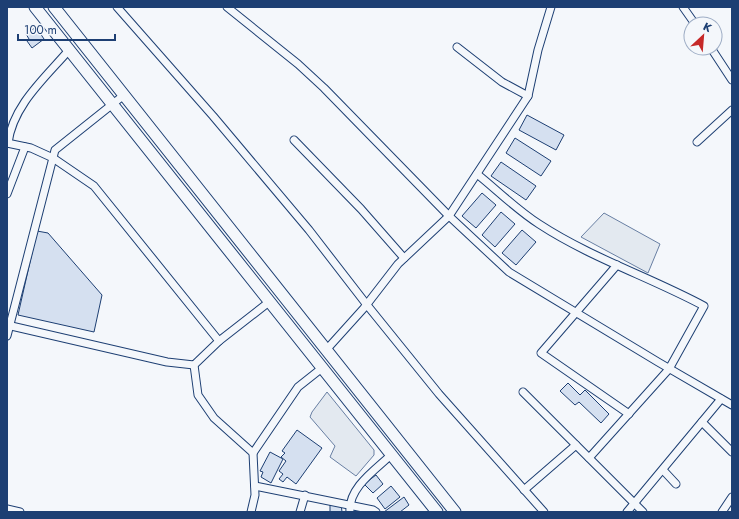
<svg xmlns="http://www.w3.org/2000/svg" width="739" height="519" viewBox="0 0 739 519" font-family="Jost,sans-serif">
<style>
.green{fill:#e3e9f0;stroke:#687fa3}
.building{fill:#d5e0f0;stroke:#1d3f73}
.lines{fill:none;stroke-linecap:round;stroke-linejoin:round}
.minor-casing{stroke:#1d3f73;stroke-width:9}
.highway-casing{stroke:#1d3f73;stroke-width:13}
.minor{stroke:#f4f7fb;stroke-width:7}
.highway{stroke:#f4f7fb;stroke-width:11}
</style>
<rect width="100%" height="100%" fill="#f4f7fb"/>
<g class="green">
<path d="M604,213l56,31 -12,29 -67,-36z"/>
<path d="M327,392l47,58v5l-18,21 -26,-19 5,-11 -25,-29 2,-5z"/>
</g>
<g class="building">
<path d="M36,27l8,12 -12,9 -5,-7 2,-2 -3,-5z"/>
<path d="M527,115l37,20 -8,15 -37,-20z"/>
<path d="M515,138l36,23 -10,15 -35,-23z"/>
<path d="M501,162l35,24 -10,14 -35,-24z"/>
<path d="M482,193l14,12 -20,23 -14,-12z"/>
<path d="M501,212l14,12 -20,23 -13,-12z"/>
<path d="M522,230l14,12 -20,23 -14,-12z"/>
<path d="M37,231l11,2 54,62 -8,37 -76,-17z"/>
<path d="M568,383l12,12 5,-5 24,24 -8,9 -22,-21 -4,3 -15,-14z"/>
<path d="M297,430l25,18 -26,36 -9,-7 -4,5 -4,-3 4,-5 -4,-3 7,-10 -5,-4 4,-4 -3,-2z"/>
<path d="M270,452l13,7 -12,24 -10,-6 2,-5 -3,-1z"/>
<path d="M376,475l7,9 -10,9 -9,-9z"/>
<path d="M391,486l9,11 -15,12 -8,-11z"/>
<path d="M404,497l5,8 -9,7h-16z"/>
<path d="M330,504h11l1,8h-12z"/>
</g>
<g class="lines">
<defs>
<g id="minor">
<path d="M117,7l96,109 96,114 58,75 72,89 105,118"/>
<path d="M227,7l71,57 26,24 125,128 60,56 149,90 74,43"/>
<path d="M683,7l12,17"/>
<path d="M457,47l45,35 26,14"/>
<path d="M711,48l21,32"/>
<path d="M294,140l67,69 43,49"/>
<path d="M697,142l35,-32"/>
<path d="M7,143l24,5 22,10 41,28 125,155"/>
<path d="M8,143c5,-38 37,-65 61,-93"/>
<path d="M477,174c20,16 40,36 62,50 52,34 111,53 165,82l-35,63 -80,89"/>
<path d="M7,194l18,-47"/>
<path d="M617,265l-76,88 88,61"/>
<path d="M7,325l160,37 27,3 25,-24 50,-39"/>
<path d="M7,336l48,-186 69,-55"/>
<path d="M327,349l37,-41 34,-44 51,-48 79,-120 10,-46 13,-43"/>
<path d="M194,365l4,30 16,23 39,35 2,42 -4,17"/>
<path d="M523,392l120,120"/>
<path d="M702,422l30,30"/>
<path d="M253,453l45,-66 24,-19"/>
<path d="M663,470l13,14"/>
<path d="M255,486l118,24 3,2"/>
<path d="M524,490l52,-45"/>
<path d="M7,509l13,3"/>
<path d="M300,512l5,-17"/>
<path d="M350,512c-2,-24 25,-42 41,-57"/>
<path d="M627,512l94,-113"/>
<path d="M722,512l10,-15"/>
</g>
<g id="highway">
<path d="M35,7l402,505"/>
<path d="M54,7l401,505"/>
</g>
</defs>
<use href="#minor" class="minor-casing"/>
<use href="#highway" class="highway-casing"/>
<use href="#minor" class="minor"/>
<use href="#highway" class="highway"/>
</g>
<rect width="739" height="519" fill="none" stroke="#1d3f73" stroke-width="16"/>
<g transform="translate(703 36) rotate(26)"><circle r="19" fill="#f4f7fb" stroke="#9eadc5"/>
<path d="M0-3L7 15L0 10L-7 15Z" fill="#c62828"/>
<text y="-6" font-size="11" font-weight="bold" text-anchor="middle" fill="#1d3f73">K</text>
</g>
<path d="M18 34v6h97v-6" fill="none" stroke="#1d3f73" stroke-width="2"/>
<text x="24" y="34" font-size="12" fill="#1d3f73" stroke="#f4f7fb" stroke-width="3" paint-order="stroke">100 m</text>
</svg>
